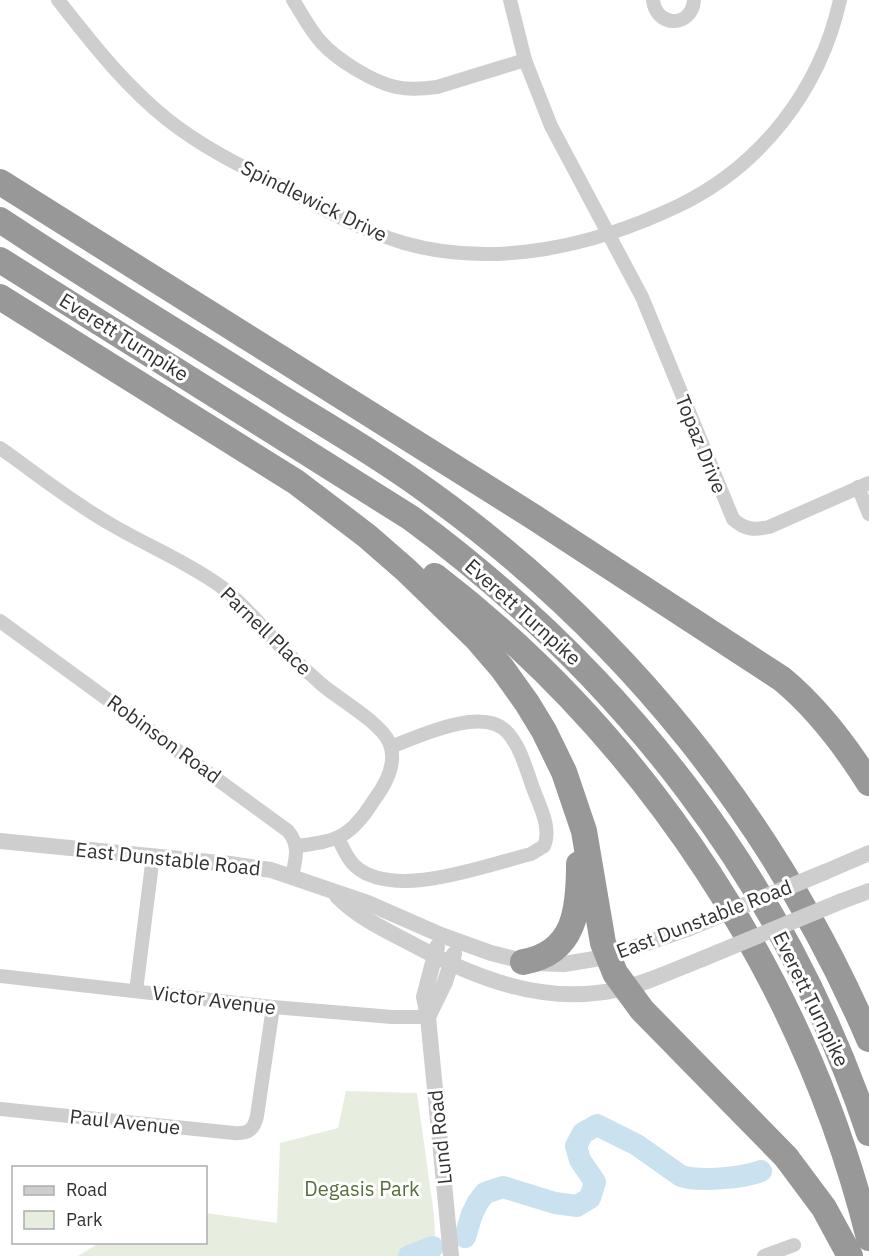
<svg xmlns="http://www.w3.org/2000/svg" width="869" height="1256" viewBox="0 0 869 1256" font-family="'IBM Plex Sans',sans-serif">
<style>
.green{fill:#e7eedf}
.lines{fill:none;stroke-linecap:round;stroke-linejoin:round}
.river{stroke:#cae1ef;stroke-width:22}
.minor{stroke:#cecece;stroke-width:14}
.tertiary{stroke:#cecece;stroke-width:16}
.motorway{stroke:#989898;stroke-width:26}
.tertiary-bridge{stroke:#cecece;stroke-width:16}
.labels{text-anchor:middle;stroke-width:6;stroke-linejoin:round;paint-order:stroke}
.street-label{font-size:20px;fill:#313131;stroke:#fff}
.park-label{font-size:20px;fill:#54703b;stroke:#fff}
</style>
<rect width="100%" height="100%" fill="#fff"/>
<path class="green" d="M346,1091l71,2 17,122 2,41h-358l21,-13 107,-1v-29l71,10 3,-80 58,-15z"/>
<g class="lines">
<g class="river">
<path d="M465,1237l7,-23 6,-12 7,-9 18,-6 52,16 22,3 13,-8 5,-16 -15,-22 -4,-14 7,-13 14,-8 40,20 44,31c18,6 62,2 80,-5"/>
<path d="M409,1256l24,-9"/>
</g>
<g class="minor">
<path d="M58,0c34,43 67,86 110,120 38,30 81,50 124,72 36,20 72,39 112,51 91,26 190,3 274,-37 83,-40 142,-116 162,-206"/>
<path d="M293,0c9,14 17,30 28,42 16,18 52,40 75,45 14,3 27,2 41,0l88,-27"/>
<path d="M510,0l15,60 26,66 91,171 91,222c12,11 21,11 36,8l100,-44"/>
<path d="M653,0c3,28 39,28 41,0"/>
<path d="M0,448c37,26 73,55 112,77 36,21 77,38 111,63 22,17 38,38 57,58 13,13 27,25 40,37 18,16 59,38 69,59 9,20 -3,42 -15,58 -23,37 -36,41 -77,46"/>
<path d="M858,487l11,27"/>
<path d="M0,621l288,210c12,14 8,28 4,45"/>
<path d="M338,838c5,10 9,21 17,28 39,35 131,-1 176,-12l13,-8c8,-18 -5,-41 -11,-58 -7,-19 -12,-40 -25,-55 -24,-28 -89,3 -117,14"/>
<path d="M0,976l273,31 119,10h36"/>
<path d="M136,991l17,-135"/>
<path d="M0,1109l234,24c14,1 20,-3 23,-17l16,-109"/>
<path d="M764,1256l30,-11"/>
</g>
<g class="tertiary">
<path d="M0,841l230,23 41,6 97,33 73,32 50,18 40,10 33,1 43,-7 80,-28"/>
<path d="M825,872l44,-19"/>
<path d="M337,896c21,22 51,35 77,49 63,34 130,60 202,45 29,-6 58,-20 86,-31"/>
<path d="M842,901l27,-10"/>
<path d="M437,947l-13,50 4,20 23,239"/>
<path d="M428,1017l17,-35 9,-28"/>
</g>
<g class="motorway">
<path d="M0,182l529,332 253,165c35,29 63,66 87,104"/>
<path d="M0,220c95,63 193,122 290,183 49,30 98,59 144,93 192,139 341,325 435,543"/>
<path d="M0,260l411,258c212,156 374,364 458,615"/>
<path d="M0,297l296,185 71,54 39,34 71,69 25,29 25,35 17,28 20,41 20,59 19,112 12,30 27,37 144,147 38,51 26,48"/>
<path d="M435,576c212,163 369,402 434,662"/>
<path d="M523,962c53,-9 56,-54 56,-98"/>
</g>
<g class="tertiary-bridge">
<path d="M687,929l138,-57"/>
<path d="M702,959l140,-58"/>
</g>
</g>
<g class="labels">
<g class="street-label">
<text transform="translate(314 201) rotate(26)" y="7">Spindlewick Drive</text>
<text transform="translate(124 337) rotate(32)" y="7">Everett Turnpike</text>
<text transform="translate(701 444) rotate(68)" y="7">Topaz Drive</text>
<text transform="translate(523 612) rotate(42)" y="7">Everett Turnpike</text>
<text transform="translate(266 631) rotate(44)" y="7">Parnell Place</text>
<text transform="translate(164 739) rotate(36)" y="7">Robinson Road</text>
<text transform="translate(168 859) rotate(6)" y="7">East Dunstable Road</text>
<text transform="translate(704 919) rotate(-21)" y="7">East Dunstable Road</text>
<text transform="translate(811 999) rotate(64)" y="7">Everett Turnpike</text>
<text transform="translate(214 1000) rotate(7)" y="7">Victor Avenue</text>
<text transform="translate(125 1122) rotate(6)" y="7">Paul Avenue</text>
<text transform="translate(440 1137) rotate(-96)" y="7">Lund Road</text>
</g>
<g class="park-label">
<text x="362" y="1196">Degasis Park</text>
</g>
</g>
<rect x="12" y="1166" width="195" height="78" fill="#ffffff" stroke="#adadad" stroke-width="1.5"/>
<rect x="24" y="1186" width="30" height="9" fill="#cecece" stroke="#adadad" stroke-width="1.5"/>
<text x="66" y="1196" font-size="18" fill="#313131">Road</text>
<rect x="24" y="1211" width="30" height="18" fill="#e7eedf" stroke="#adadad" stroke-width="1.5"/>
<text x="66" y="1226" font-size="18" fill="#313131">Park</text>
</svg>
